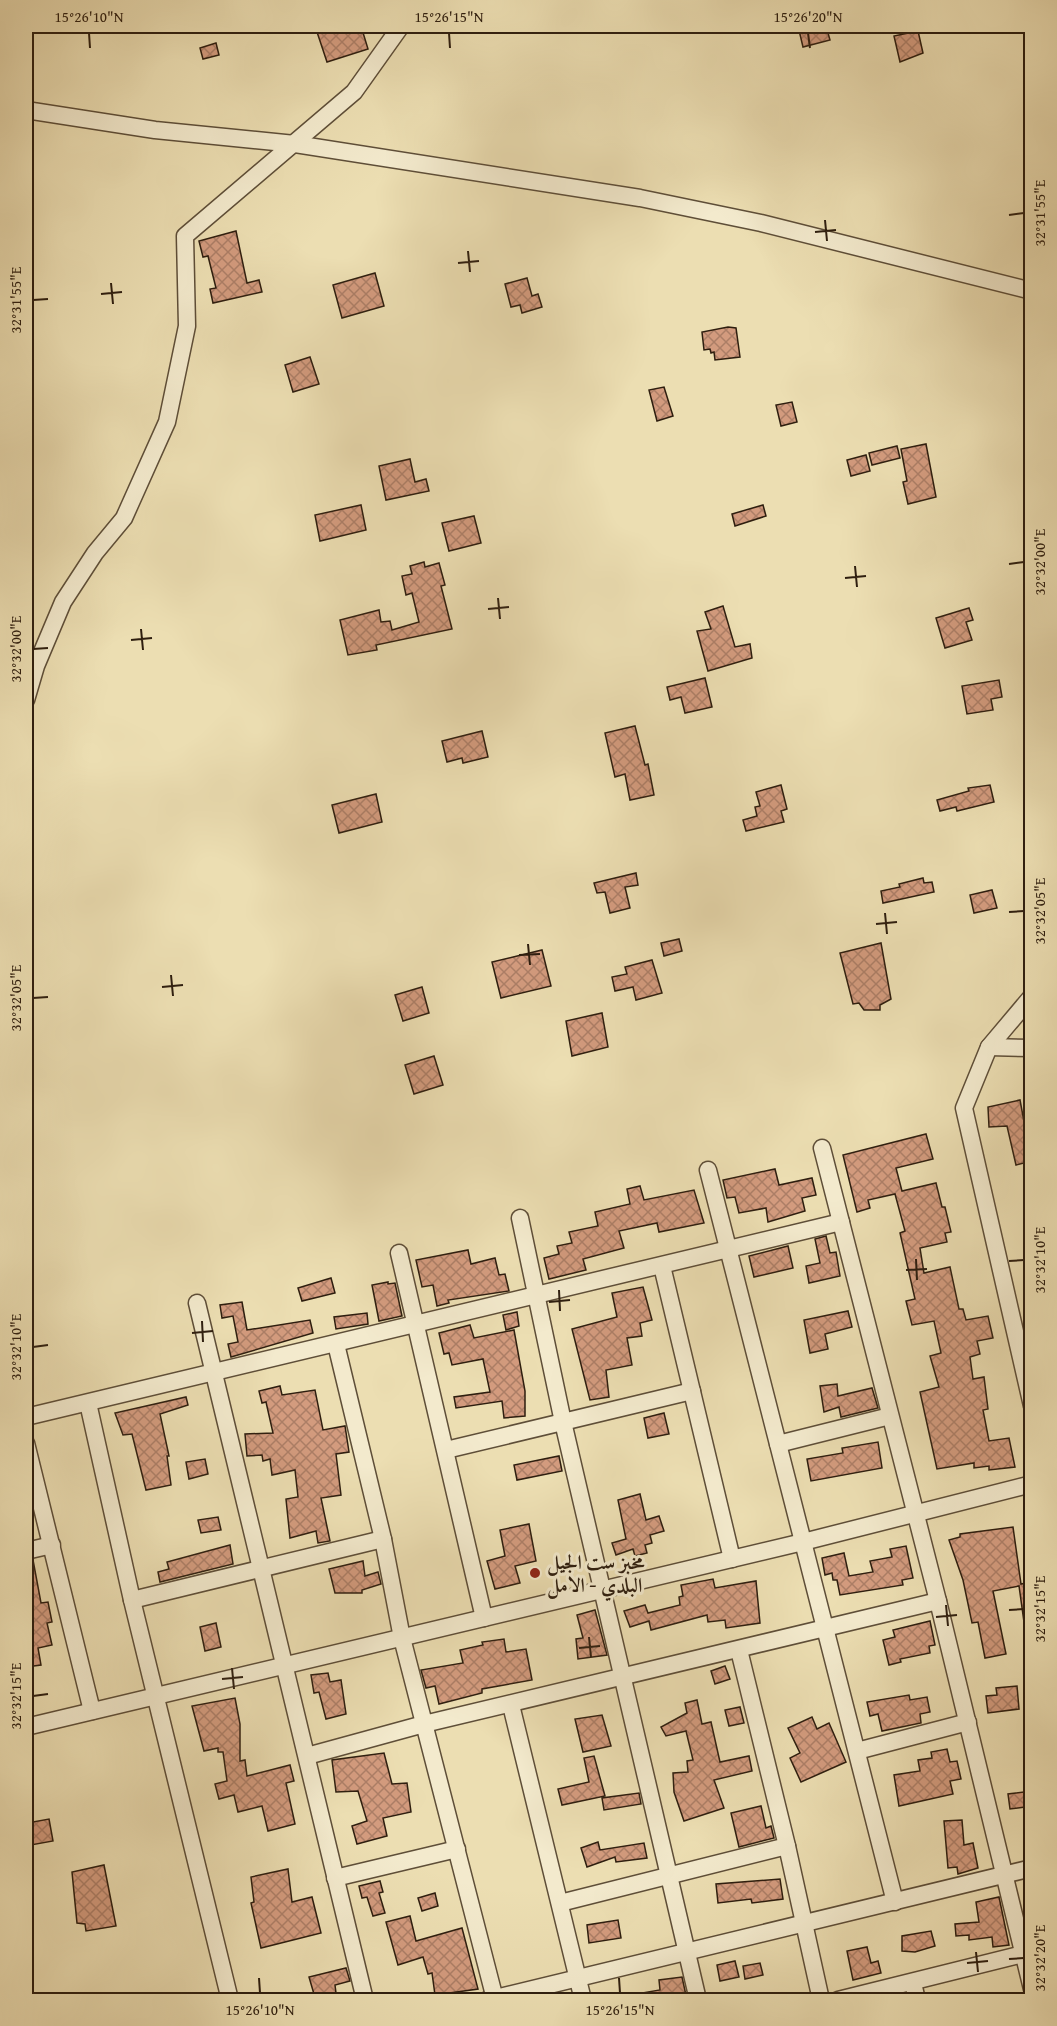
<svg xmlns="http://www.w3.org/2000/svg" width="1057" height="2026" viewBox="0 0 1057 2026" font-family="'Gentium Book Plus',Amiri,serif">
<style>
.building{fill:url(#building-cross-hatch);stroke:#2e1e0f;stroke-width:1.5}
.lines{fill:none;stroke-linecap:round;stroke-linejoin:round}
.minor-casing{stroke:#5e4e38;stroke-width:19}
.minor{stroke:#f3eacd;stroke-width:16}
.ticks{fill:none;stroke:#2e1e0f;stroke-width:2}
.poi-dot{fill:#8f2418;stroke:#f3eacd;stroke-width:2}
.labels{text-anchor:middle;stroke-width:6;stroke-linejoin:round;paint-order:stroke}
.poi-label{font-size:20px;font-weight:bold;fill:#2e1e0f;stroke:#f3eacd;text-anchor:start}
.neatline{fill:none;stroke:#2e1e0f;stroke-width:2}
.ticks-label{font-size:15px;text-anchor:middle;fill:#2e1e0f}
</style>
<defs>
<pattern id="building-cross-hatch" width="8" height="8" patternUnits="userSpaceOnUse" patternTransform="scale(1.5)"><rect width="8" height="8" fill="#d39b7e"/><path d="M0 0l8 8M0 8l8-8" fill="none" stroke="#ac7e66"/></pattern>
</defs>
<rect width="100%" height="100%" fill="#ecdeb2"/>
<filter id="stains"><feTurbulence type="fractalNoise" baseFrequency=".00333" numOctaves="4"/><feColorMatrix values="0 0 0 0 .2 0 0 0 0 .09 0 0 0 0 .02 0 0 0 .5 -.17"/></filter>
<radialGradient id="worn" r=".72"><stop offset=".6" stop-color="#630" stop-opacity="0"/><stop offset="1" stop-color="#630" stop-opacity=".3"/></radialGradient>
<g class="building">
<path d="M326,26h35l7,23 -41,13 -11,-33z"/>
<path d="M798,26h28l4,14 -27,7z"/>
<path d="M918,31l5,22 -23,9 -6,-26z"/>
<path d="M216,43l3,12 -16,4 -3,-11z"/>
<path d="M236,231l11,52 12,-3 3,12 -49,11 -3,-14 6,-1 -8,-32 -5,1 -4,-16z"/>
<path d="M375,273l9,33 -42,12 -9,-33z"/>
<path d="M527,278l5,18 6,-2 4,13 -20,6 -2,-8 -9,2 -6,-23z"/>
<path d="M728,327l8,1 4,29 -25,3 -1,-8 -3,1 -1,-4 -6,1 -2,-18z"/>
<path d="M310,357l9,27 -26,8 -8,-27z"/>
<path d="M664,387l9,29 -16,5 -8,-31z"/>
<path d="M792,402l5,20 -16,4 -5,-21z"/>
<path d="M926,444l10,53 -28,7 -5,-22 4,-1 -6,-32z"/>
<path d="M897,446l3,12 -28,7 -3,-12z"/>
<path d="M866,455l4,16 -19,5 -4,-16z"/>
<path d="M410,459l5,23 11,-3 3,12 -43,9 -7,-34z"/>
<path d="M361,505l5,25 -46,11 -5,-26z"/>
<path d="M763,505l3,11 -31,10 -3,-12z"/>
<path d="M474,516l7,27 -32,8 -7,-28z"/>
<path d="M424,562l1,5 14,-4 6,22 -4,1 11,43 -76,16 1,5 -29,5 -8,-35 39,-10 2,12 9,-1 2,9 27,-8 -7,-29 -6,2 -4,-19 10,-2 -2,-8z"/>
<path d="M723,606l12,41 15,-3 2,14 -44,13 -11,-40 14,-2 -6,-17z"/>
<path d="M969,608l4,12 -7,2 6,18 -27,8 -9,-30z"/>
<path d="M705,678l7,29 -27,6 -4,-16 -11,3 -3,-13z"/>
<path d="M999,680l3,17 -11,2 2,11 -26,4 -5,-28z"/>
<path d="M635,726l10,39 3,-1 6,31 -24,5 -5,-26 -10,3 -10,-44z"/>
<path d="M482,731l6,26 -25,6 -1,-5 -15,4 -5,-21z"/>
<path d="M781,785l6,24 -6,2 3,11 -38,9 -3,-11 14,-4 -2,-9 5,-1 -4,-14z"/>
<path d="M990,785l4,17 -37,9 -1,-4 -16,4 -3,-11 32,-9 -1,-3z"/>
<path d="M376,794l6,28 -43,11 -7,-28z"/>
<path d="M636,873l2,12 -13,2 5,21 -20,5 -5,-21 -8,1 -3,-10z"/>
<path d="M923,878l1,5 8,-1 2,10 -51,11 -2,-12 19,-4 -1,-3z"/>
<path d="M992,890l5,18 -23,5 -4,-18z"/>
<path d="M679,939l3,12 -18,5 -3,-13z"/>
<path d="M881,943l10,56 -11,6v5h-16l-5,-7 -6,1 -13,-51z"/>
<path d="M542,950l9,36 -50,12 -9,-36z"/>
<path d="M652,960l10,33 -26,7 -3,-13 -18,4 -3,-14 15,-3 -2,-7z"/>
<path d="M422,987l7,26 -26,8 -8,-26z"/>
<path d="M602,1013l6,34 -36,9 -6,-35z"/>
<path d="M434,1056l9,29 -29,9 -9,-29z"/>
<path d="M1020,1100l5,27 7,-1v35l-16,4 -9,-39 -18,1 -1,-20z"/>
<path d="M926,1134l7,25 -37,9 6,23 34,-8 6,24h3l6,25 -6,1 2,9 -27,6 4,25 26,-6 9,42h4l3,11 22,-4 5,22 -16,3 3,13 -10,3 3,22 11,-2 4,32 -5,1 6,31 20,-3 6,29 -26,3v-4l-15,2v-5l-37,6 -17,-77 19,-5 -9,-31 11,-3 -7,-32 -22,4 -6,-24 9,-2 -15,-66 5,-2 -10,-37 -27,6 2,8 -13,4 -14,-57z"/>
<path d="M775,1169l4,16 33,-7 4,17 -14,3 3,13 -37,11 -2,-14 -27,5 -4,-16 -8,1 -4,-18z"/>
<path d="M640,1186l4,14 50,-10 10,33 -45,9 -2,-9 -38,8 5,17 -41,11 3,11 -37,9 -5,-21 15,-4 -2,-8 15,-3 -3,-11 29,-6 -3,-14 35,-8 -3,-15z"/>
<path d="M826,1236l4,17 6,-1 4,24 -31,7 -3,-17 14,-3 -5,-24z"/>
<path d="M788,1246l5,22 -39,9 -5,-21z"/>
<path d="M468,1250l3,14 24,-6 4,17 6,-1 4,17 -61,9 1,3 -12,3 -4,-21 -11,2 -6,-27z"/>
<path d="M331,1278l4,15 -33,8 -4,-13z"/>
<path d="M388,1282v2l7,-1 7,33 -23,5 -7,-36z"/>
<path d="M643,1287l9,33 -12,3 2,13 -15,2 5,27 -26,5 3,27 -19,3 -18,-71 45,-12 -5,-24z"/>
<path d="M242,1302l5,28 63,-10 3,13 -82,24 -3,-13 10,-2 -5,-26 -11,2 -2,-13z"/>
<path d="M848,1311l4,16 -27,7 3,15 -18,4 -6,-33z"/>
<path d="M517,1312l2,14 -13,4 -3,-15z"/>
<path d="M367,1313l1,11 -32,5 -2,-12z"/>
<path d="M470,1325l4,13 40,-8 11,61v25l-21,2 -2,-17 -46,7 -2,-11 36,-5 -7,-33 -31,6 -3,-12 -5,1 -5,-21z"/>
<path d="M837,1384l1,12 34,-8 6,20 -37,9 -2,-10 -15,5 -4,-26z"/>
<path d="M280,1386l2,9 33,-5 8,40 22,-4 4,26 -13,2 5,41 -20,3 9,43 -12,2 -2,-12 -26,7 -4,-39 12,-2 -3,-27 -23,5 -2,-16 -7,2 -1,-6 -15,1 -2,-22 28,-1 -7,-31 -4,1 -3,-12z"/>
<path d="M186,1397l2,8 -28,9 9,42h-2l4,29 -25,5 -14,-56 -9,1 -8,-22z"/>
<path d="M664,1413l5,21 -21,4 -4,-20z"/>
<path d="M878,1442l4,26 -71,13 -4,-22 36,-6 -1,-5z"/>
<path d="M559,1456l3,15 -45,9 -3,-15z"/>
<path d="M205,1459l3,15 -19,5 -3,-17z"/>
<path d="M640,1494l6,26 13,-4 5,15 -14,4 2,8 -7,2 2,8 -12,3 -2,-7 -17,6 -4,-12 14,-4 -8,-39z"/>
<path d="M218,1517l3,13 -20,3 -3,-13z"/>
<path d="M529,1524l7,37 -21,5 5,17 -25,6 -8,-28 18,-5 -5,-26z"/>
<path d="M1013,1527l8,57 11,-2v40h-8l-5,-36 -26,5 13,63 -21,4 -7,-36 -6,1 -9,-43 -14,-40 11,-3v-3z"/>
<path d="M230,1545l3,19 -73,18 -2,-10 11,-3 -2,-7z"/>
<path d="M906,1546l7,32 -11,2 1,5 -63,10 -3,-15h-4l-1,-7 -7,2 -3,-17 22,-5 5,23 24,-4 -3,-11 22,-4 -2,-8z"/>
<path d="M33,1560l8,43 7,-1 4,20 -5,1 5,22 -14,3 3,17 -15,2v-106z"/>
<path d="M363,1561l2,15 13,-4 3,12 -19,6v3h-27l-6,-24z"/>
<path d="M713,1579l2,9 41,-7 4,42 -34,5 -1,-8 -17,2 -1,-7 -56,15 -2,-9 -19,6 -6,-16 21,-6 3,8 32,-8 -1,-8 4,-1 -2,-11z"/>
<path d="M595,1610l12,45 -29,4 -2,-20 7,-1 -6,-23z"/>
<path d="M930,1621l5,24 -6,1 1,7 -30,6 1,3 -12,3 -6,-25 12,-3 -2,-7z"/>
<path d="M216,1623l5,24 -16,4 -5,-24z"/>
<path d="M504,1639l2,13 20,-3 6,31 -50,9v4l-43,11 -4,-18 -9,2 -5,-18 42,-7 -3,-13 23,-5 -1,-3z"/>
<path d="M725,1666l5,13 -15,5 -4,-13z"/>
<path d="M328,1673l2,9 11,-2 5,34 -20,5 -7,-27 -5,1 -3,-18z"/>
<path d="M1017,1686l2,23 -31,4 -2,-17 11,-1 -1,-7z"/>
<path d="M909,1695l1,5 17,-3 3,15 -10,2 1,9 -39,8 -4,-17 -8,2 -3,-14z"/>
<path d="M235,1698l5,26v37l5,-1 2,16 43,-11 4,16 -8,2 9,41 -27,7 -6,-25 -24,6 -4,-17 -15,4 -4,-15 12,-3 -4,-29h-5v-4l-14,3 -12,-45z"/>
<path d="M697,1700l5,24 9,-2 9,40 29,-6 3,15 -38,9 10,28 -40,13 -10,-29 -1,-19 15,-1 -1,-11 6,-1 -7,-29 -20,5 -5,-9 26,-14 -2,-10z"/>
<path d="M740,1707l4,16 -15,3 -4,-16z"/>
<path d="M602,1715l9,31 -28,6 -8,-33z"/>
<path d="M812,1717l5,12 12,-6 17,39 -45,20 -11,-24 10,-5 -12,-25z"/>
<path d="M947,1749l3,13 7,-1 4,18 -11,2 3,13 -54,12 -5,-31 26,-4 -2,-11 14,-2 -1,-6z"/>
<path d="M384,1753l8,31 15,-1 4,29 -28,6 4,18 -30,8 -5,-18 15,-5 -9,-30 -22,1 -4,-32z"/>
<path d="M594,1756l11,40 -43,9 -4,-16 31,-7 -5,-24z"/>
<path d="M1032,1791v15l-22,3 -2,-15z"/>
<path d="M639,1793l2,11 -37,6 -2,-12z"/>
<path d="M761,1806l5,22 5,-2 3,12 -35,9 -8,-34z"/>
<path d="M49,1819l4,22 -22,4 -4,-22z"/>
<path d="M962,1820l2,25 9,-2 5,25 -20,6 -1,-7 -9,1 -4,-47z"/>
<path d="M598,1842l2,8 44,-7 3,15 -31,4 -1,-5 -28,10 -6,-19z"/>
<path d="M104,1865l12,61 -30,5 -1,-7 -8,-1 -5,-51z"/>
<path d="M288,1869l4,33 20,-5 9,36 -60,15 -10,-45 3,-1 -3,-25z"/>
<path d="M780,1879l3,20 -31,4 -1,-4 -33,4 -2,-19z"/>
<path d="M380,1881l3,11 -4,1 6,20 -12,3 -6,-19 -5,1 -3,-12z"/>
<path d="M435,1893l3,13 -16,5 -4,-13z"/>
<path d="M999,1897l10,48 -16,2 -1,-10 -23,3v-5l-13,1 -1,-12 24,-2 -3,-20z"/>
<path d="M410,1916l6,25 46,-13 16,61 -43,6 -3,-22 -4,1 -5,-17 -25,8 -12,-43z"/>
<path d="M618,1920l3,18 -32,5 -2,-18z"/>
<path d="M931,1931l4,15 -20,6 -13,-1v-15z"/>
<path d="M867,1947l4,16 7,-2 3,12 -28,7 -6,-29z"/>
<path d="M735,1961l4,16 -19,4 -3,-16z"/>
<path d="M760,1963l3,12 -18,4 -2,-13z"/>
<path d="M346,1968l4,13 -15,4 2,16h-21l-7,-24z"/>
<path d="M682,1977l5,23 -50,1 -1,-7 24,-4 -1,-10z"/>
</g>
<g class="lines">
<defs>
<g id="minor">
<path d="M26,110l129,20 140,14 345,54 121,25 271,68"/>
<path d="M26,700l10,-34 27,-64 32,-49 29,-35 43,-96 20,-96 -2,-90 169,-144 47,-66"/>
<path d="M1032,996l-43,51 -25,61 68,298"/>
<path d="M989,1047l43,1"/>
<path d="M822,1148l116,453 94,388"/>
<path d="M708,1170l187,732"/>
<path d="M520,1218l43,204 135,578"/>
<path d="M399,1253l85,365"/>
<path d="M662,1266l70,293"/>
<path d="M197,1303l168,697"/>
<path d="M336,1344l47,195 19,99 93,361"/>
<path d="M88,1403l44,197 98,400"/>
<path d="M26,1417l815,-195"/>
<path d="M26,1443l66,268"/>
<path d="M778,1444l112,-28"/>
<path d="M446,1450l246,-59"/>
<path d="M26,1551l26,-6"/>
<path d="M132,1600l251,-61"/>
<path d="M739,1650l48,196 34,154"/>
<path d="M511,1705l72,295"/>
<path d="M26,1727l777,-185 229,-58"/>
<path d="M857,1751l111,-29"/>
<path d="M307,1756l117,-32 514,-123"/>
<path d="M335,1878l122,-29"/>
<path d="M560,1903l227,-57"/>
<path d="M913,1983l4,17"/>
<path d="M487,2000l545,-132"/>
<path d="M838,2000l185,-46"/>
</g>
</defs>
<use href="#minor" class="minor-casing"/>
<use href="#minor" class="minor"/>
</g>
<path class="ticks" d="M89,33l1,15M449,33l1,15M808,33l2,15M1009,215l15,-2M825,220l2,21M815,232l21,-2M468,251l2,21M458,263l21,-2M111,283l2,21M101,294l21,-2M33,300l15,-1M1009,564l15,-2M855,566l2,21M845,578l21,-2M498,598l2,21M488,609l21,-2M141,629l2,21M131,640l21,-2M33,649l15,-1M1009,912l15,-1M885,913l2,21M876,924l21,-2M528,944l2,21M519,955l21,-1M171,975l2,21M162,987l21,-2M33,998l15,-1M916,1259l1,21M1009,1261l15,-1M906,1270l21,-1M559,1290l1,21M549,1302l21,-2M202,1321l1,21M192,1333l21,-2M33,1347l15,-2M946,1605l2,21M1009,1610l15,-1M936,1617l21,-2M589,1637l2,20M579,1648l21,-2M232,1668l2,21M222,1679l21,-2M33,1696l15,-2M976,1952l2,20M1009,1959l15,-1M967,1963l21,-2M259,1978l1,15M619,1978l1,15"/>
<circle class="poi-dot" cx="535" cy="1573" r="6"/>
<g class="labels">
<g class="poi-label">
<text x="547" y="1569">مخبز ست الجيل<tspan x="547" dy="23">البلدي - الامل</tspan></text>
</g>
</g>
<rect width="1057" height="2026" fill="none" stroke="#ecdeb2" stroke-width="66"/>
<rect x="33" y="33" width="991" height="1960" class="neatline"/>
<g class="ticks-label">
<text x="89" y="22">15°26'10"N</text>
<text x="449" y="22">15°26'15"N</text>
<text x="808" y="22">15°26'20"N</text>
<text transform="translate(1040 213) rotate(-90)" y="5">32°31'55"E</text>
<text transform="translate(16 300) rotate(-90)" y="5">32°31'55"E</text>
<text transform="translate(1040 562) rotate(-90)" y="5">32°32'00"E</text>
<text transform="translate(16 649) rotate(-90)" y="5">32°32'00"E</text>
<text transform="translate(1040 911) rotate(-90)" y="5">32°32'05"E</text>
<text transform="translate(16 998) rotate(-90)" y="5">32°32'05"E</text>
<text transform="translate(1040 1260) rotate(-90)" y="5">32°32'10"E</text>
<text transform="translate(16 1347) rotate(-90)" y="5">32°32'10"E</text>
<text transform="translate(1040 1609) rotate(-90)" y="5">32°32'15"E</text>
<text transform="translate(16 1696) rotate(-90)" y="5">32°32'15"E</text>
<text transform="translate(1040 1958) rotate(-90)" y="5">32°32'20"E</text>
<text x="260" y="2015">15°26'10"N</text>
<text x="620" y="2015">15°26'15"N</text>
</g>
<rect width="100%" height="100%" filter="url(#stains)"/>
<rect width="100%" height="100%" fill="url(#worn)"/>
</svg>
